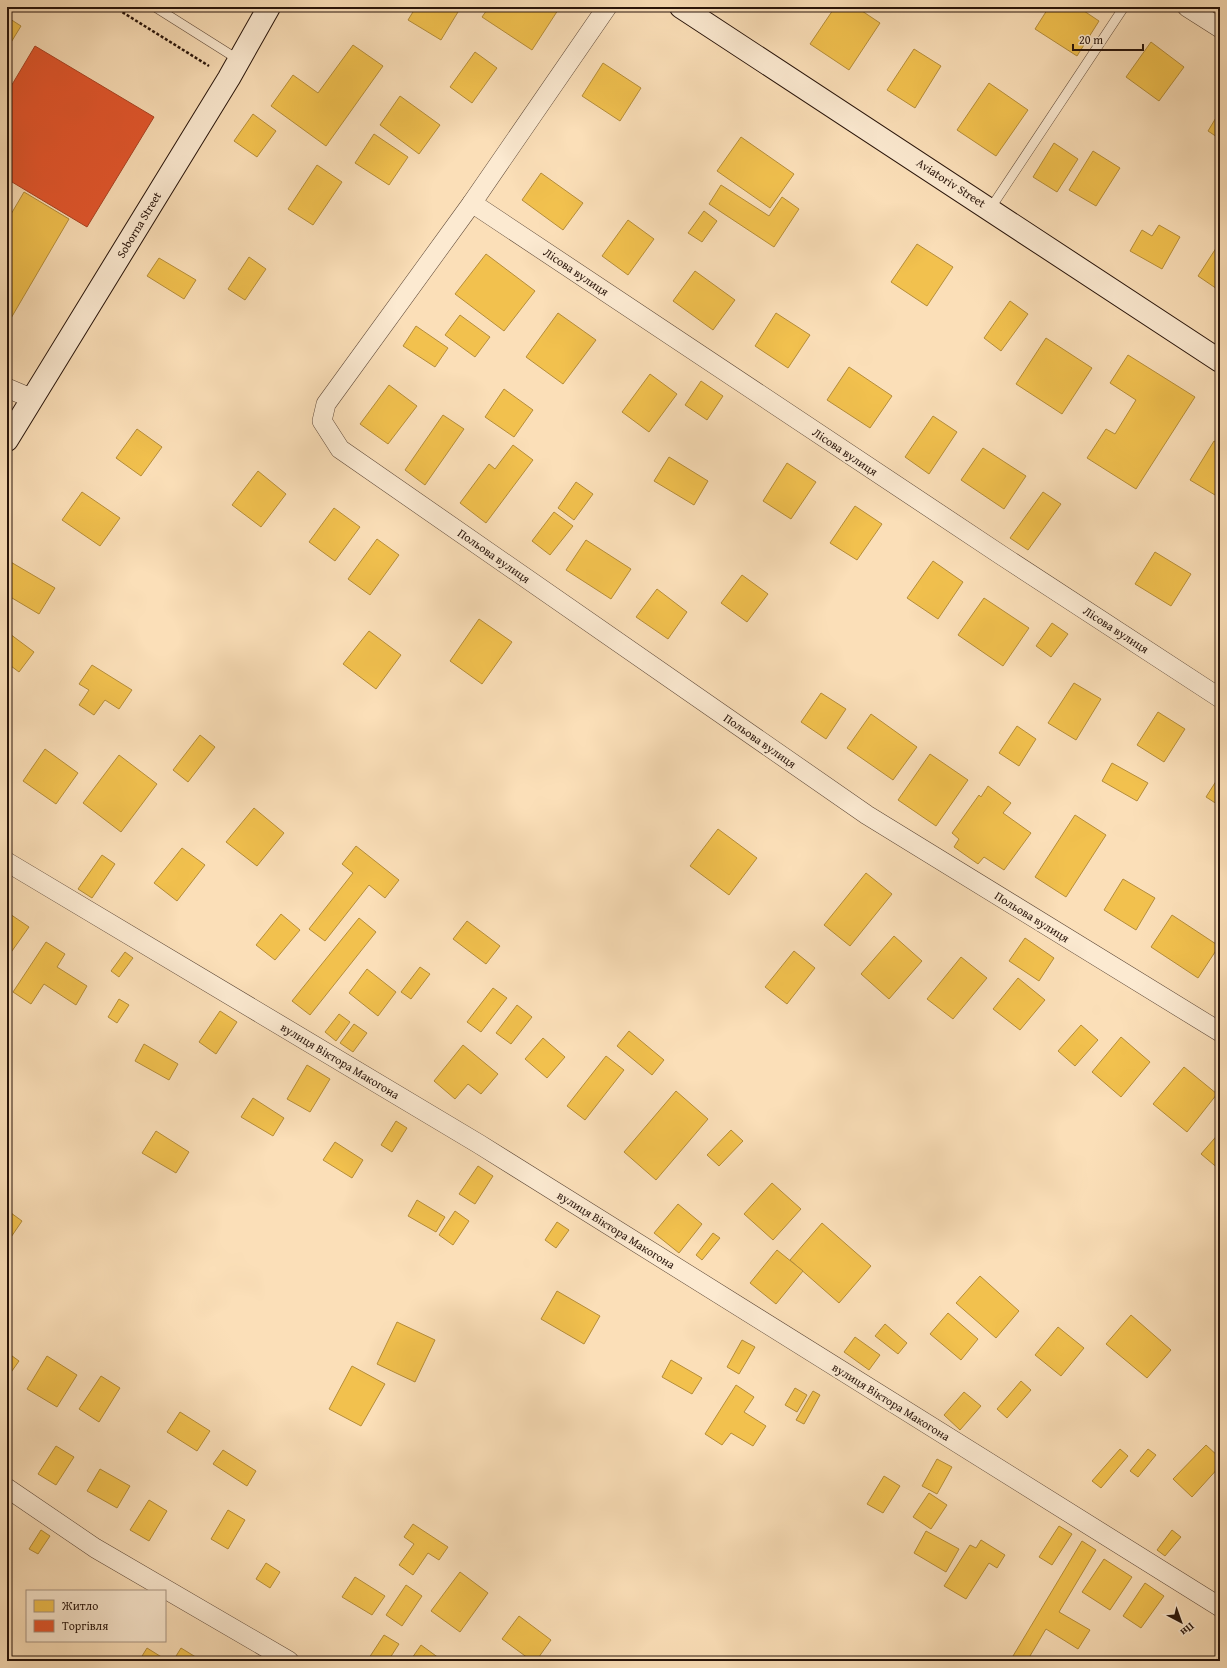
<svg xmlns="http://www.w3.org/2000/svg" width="1227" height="1668" viewBox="0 0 1227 1668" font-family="'Gentium Book Plus',serif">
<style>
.homes{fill:#f2c14e;stroke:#b58d3a}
.shops{fill:#e4572e;stroke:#ac4323}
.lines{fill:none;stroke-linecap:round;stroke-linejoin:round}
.service-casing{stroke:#5d4736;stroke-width:10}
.minor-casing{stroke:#5d4736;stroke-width:20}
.secondary-casing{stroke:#28140a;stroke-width:24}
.path{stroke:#28140a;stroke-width:2.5;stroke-dasharray:3 2;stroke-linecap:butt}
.service{stroke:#fcead1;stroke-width:9}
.minor{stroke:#fcead1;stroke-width:19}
.secondary{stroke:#fcead1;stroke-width:22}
.labels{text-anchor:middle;stroke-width:4;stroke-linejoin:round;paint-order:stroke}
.street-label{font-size:12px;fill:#28140a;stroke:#fcead1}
</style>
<rect width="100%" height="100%" fill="#fbdfb8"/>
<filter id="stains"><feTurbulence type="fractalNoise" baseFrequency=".005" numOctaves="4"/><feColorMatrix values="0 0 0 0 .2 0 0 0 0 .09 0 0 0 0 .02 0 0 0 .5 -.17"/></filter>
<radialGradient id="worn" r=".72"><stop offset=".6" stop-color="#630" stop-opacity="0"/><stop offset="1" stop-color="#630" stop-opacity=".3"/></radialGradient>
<g class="homes">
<path d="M416,7h45l-20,33 -33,-20z"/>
<path d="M489,7h71l-28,43 -50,-33z"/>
<path d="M835,7h21l24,16 -31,47 -39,-26z"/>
<path d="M1049,7h29l21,14 -22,35 -42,-27z"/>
<path d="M7,17l14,9 -14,23z"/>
<path d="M1151,42l33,25 -25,34 -33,-24z"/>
<path d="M353,45l30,21 -57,80 -55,-40 22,-31 25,18z"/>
<path d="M914,49l27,17 -26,42 -28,-18z"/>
<path d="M475,52l22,16 -25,35 -22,-16z"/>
<path d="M603,63l38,25 -21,33 -38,-25z"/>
<path d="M989,83l39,27 -32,46 -39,-26z"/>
<path d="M400,96l40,29 -21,29 -39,-29z"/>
<path d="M1220,111v28l-12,-8z"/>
<path d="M253,114l23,17 -19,26 -23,-16z"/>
<path d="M374,134l34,23 -19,28 -34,-22z"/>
<path d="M741,137l53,37 -24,34 -53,-37z"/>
<path d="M1054,143l24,16 -21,33 -24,-15z"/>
<path d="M1093,151l27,17 -24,38 -27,-16z"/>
<path d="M317,165l25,17 -29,43 -25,-16z"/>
<path d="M541,173l42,30 -20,27 -41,-30z"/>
<path d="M721,185l48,31 13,-19 17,12 -25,38 -65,-43z"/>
<path d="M24,192l45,27 -62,106v-104z"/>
<path d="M704,211l13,10 -15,21 -14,-9z"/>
<path d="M628,220l26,19 -26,36 -26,-19z"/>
<path d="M1159,225l21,12 -18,32 -32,-18 12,-21 10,6z"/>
<path d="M1220,242v49l-22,-15z"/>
<path d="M917,244l36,23 -26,39 -36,-24z"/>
<path d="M486,254l49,37 -31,40 -49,-37z"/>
<path d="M249,257l17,12 -21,31 -17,-11z"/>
<path d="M159,258l37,22 -12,19 -37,-23z"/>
<path d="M695,271l40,29 -22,30 -40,-29z"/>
<path d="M1010,301l18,13 -27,37 -17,-13z"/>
<path d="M558,313l38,27 -33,44 -37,-27z"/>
<path d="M776,313l34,22 -22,33 -33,-22z"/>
<path d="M460,315l30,22 -15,20 -30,-22z"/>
<path d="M416,326l32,22 -13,19 -32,-21z"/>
<path d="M1046,338l46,30 -30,46 -46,-30z"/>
<path d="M1128,355l67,42 -59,92 -49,-31 19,-29 9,5 21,-34 -26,-17z"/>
<path d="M849,367l43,29 -22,32 -43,-28z"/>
<path d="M650,374l27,20 -28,38 -27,-20z"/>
<path d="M701,381l22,15 -16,24 -22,-15z"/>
<path d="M389,385l28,21 -29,38 -28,-20z"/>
<path d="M504,389l29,21 -19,27 -29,-20z"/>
<path d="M443,415l21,14 -39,56 -20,-15z"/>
<path d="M933,416l24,16 -28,42 -24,-17z"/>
<path d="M137,429l25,18 -21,29 -25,-18z"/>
<path d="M1214,441l6,3v54l-30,-18z"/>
<path d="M513,445l20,15 -47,63 -26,-20 29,-39 6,5z"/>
<path d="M983,448l43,28 -22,33 -43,-29z"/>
<path d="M669,457l39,24 -14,24 -40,-24z"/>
<path d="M787,463l29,19 -25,37 -28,-18z"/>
<path d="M258,471l28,23 -25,33 -29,-22z"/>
<path d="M576,482l17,12 -19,26 -16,-12z"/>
<path d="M82,492l38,26 -20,28 -38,-26z"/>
<path d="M1043,492l18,12 -33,46 -18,-12z"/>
<path d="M855,506l27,18 -25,36 -27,-17z"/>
<path d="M334,508l26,19 -25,34 -26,-19z"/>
<path d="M554,512l19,14 -23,29 -18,-14z"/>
<path d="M377,539l22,16 -29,40 -22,-16z"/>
<path d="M586,540l45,29 -20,30 -45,-29z"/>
<path d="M1155,552l36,22 -20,32 -36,-22z"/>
<path d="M9,561l46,27 -16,26 -32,-19v-30z"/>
<path d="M933,561l30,21 -25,37 -31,-21z"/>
<path d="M742,575l26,19 -21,28 -26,-19z"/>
<path d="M657,589l30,23 -19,27 -32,-22z"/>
<path d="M984,598l45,30 -26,38 -45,-31z"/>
<path d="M479,619l33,23 -30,42 -32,-23z"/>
<path d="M1052,623l16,11 -17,23 -15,-11z"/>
<path d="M369,631l32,24 -25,34 -33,-25z"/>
<path d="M10,634l24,18 -15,20 -12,-9v-26z"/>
<path d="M92,665l40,25 -13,19 -14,-9 -11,15 -15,-10 10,-15 -10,-6z"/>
<path d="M1074,683l27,16 -25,41 -28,-17z"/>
<path d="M821,693l25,16 -20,30 -25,-17z"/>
<path d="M1158,712l27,17 -21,33 -27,-17z"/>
<path d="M871,714l46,33 -24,33 -46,-32z"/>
<path d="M1017,726l19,13 -17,27 -20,-13z"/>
<path d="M200,735l15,12 -27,35 -15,-12z"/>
<path d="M45,749l33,24 -22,31 -33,-23z"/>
<path d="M930,754l38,26 -32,46 -38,-26z"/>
<path d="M119,755l38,29 -36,48 -38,-29z"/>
<path d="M1112,763l36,20 -11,18 -35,-20z"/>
<path d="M1220,775v31l-14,-9z"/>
<path d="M988,786l23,17 -8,10 28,20 -27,37 -20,-13 -6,7 -24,-17 5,-8 -7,-6 27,-38 2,2z"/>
<path d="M254,808l30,25 -27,33 -31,-24z"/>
<path d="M1075,815l31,20 -40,62 -31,-20z"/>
<path d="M718,829l39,29 -28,37 -39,-29z"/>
<path d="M356,846l43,34 -14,18 -16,-13 -44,56 -16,-12 44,-56 -11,-9z"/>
<path d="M182,848l23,17 -28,36 -23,-18z"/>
<path d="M102,855l13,9 -23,34 -14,-9z"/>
<path d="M866,873l26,21 -42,52 -26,-21z"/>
<path d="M1123,879l32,19 -19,32 -32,-20z"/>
<path d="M7,912l22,15 -22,31z"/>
<path d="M281,914l19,16 -25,30 -19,-15z"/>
<path d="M1172,915l47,31 -21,32 -47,-31z"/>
<path d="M359,918l17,14 -66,83 -18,-14z"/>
<path d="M467,921l33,25 -14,18 -33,-25z"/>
<path d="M894,936l28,25 -33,38 -28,-25z"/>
<path d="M1025,938l29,20 -15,23 -30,-20z"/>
<path d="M46,942l19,12 -8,13 30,19 -11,19 -32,-21 -13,20 -18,-12z"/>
<path d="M794,951l21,17 -28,36 -22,-17z"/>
<path d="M125,952l8,6 -14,19 -8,-6z"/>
<path d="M961,957l26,21 -34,41 -26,-20z"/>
<path d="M420,967l10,7 -19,25 -10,-7z"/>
<path d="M367,969l29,23 -18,24 -29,-23z"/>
<path d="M1018,978l27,22 -25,30 -27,-21z"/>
<path d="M493,988l14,10 -26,34 -14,-10z"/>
<path d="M119,999l10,6 -12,18 -9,-6z"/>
<path d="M517,1005l15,12 -21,27 -15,-11z"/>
<path d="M220,1011l17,11 -21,32 -17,-12z"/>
<path d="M339,1014l11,8 -14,19 -11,-9z"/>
<path d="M354,1024l13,9 -14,19 -13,-9z"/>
<path d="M1081,1025l17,15 -23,26 -17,-15z"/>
<path d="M629,1031l35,29 -12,15 -35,-29z"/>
<path d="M1121,1037l29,25 -29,35 -29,-25z"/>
<path d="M543,1038l22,19 -18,21 -22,-19z"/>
<path d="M144,1044l34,20 -9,16 -34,-19z"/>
<path d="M463,1045l35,29 -17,20 -13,-10 -13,15 -21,-18z"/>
<path d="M606,1056l18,14 -39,50 -18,-14z"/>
<path d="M307,1065l23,14 -20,33 -23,-13z"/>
<path d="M1184,1067l33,27 -30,38 -34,-28z"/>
<path d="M676,1091l32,28 -52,61 -32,-28z"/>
<path d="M253,1098l31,20 -11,18 -32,-19z"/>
<path d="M396,1121l11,7 -15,24 -11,-7z"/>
<path d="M731,1130l12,11 -24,25 -12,-11z"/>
<path d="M156,1131l33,21 -13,21 -34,-20z"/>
<path d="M1220,1132v38l-19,-16z"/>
<path d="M335,1142l28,18 -11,18 -29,-18z"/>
<path d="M478,1166l15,10 -18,28 -16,-10z"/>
<path d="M772,1183l29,26 -28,31 -29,-26z"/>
<path d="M417,1200l28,17 -9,15 -28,-16z"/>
<path d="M678,1204l24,20 -23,29 -25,-20z"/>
<path d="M7,1210l15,11 -15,22z"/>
<path d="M455,1211l14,10 -16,24 -14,-10z"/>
<path d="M557,1222l12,8 -13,18 -11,-8z"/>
<path d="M822,1223l49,43 -32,37 -49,-43z"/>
<path d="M713,1233l7,5 -18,22 -6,-5z"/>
<path d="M777,1250l26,21 -27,33 -26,-21z"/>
<path d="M980,1276l39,35 -23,27 -40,-35z"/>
<path d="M557,1291l43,25 -16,28 -43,-25z"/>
<path d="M948,1313l30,26 -17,21 -31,-26z"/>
<path d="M1131,1315l40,35 -24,28 -41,-34z"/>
<path d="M397,1322l38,18 -20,42 -38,-18z"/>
<path d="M885,1324l22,19 -9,11 -23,-18z"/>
<path d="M1058,1327l26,21 -23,28 -26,-21z"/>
<path d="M855,1337l25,18 -11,15 -25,-18z"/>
<path d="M742,1340l13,7 -16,27 -12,-7z"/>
<path d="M8,1353l11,8 -12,17v-24z"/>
<path d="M47,1356l30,19 -20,32 -30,-18z"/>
<path d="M671,1360l31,18 -10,16 -30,-17z"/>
<path d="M352,1366l33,18 -24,42 -32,-17z"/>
<path d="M101,1376l19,12 -21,34 -20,-13z"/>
<path d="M1021,1381l10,9 -24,28 -10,-9z"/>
<path d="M736,1385l18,12 -10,15 22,14 -13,20 -22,-13 -9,12 -17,-11z"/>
<path d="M795,1388l12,7 -10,17 -12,-7z"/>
<path d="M813,1391l7,4 -16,29 -8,-4z"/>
<path d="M964,1392l17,14 -21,24 -16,-15z"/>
<path d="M180,1412l30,19 -13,20 -30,-19z"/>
<path d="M1206,1445l14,13v8l-28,31 -19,-18z"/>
<path d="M56,1446l18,11 -18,28 -18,-11z"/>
<path d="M1120,1449l8,7 -27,32 -9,-7z"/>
<path d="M1148,1449l8,6 -18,22 -8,-6z"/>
<path d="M223,1450l33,21 -9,15 -34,-22z"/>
<path d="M937,1459l15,8 -15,27 -15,-8z"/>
<path d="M100,1469l30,17 -13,22 -30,-17z"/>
<path d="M884,1476l16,10 -17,27 -16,-9z"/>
<path d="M929,1493l18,12 -16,24 -18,-12z"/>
<path d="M149,1500l18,11 -18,30 -19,-11z"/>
<path d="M228,1510l17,10 -17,29 -17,-10z"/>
<path d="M413,1524l35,23 -9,13 -11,-7 -15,22 -14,-10 15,-21 -10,-7z"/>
<path d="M1059,1526l13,8 -20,31 -13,-8z"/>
<path d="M41,1530l9,6 -12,18 -9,-5z"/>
<path d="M1172,1530l9,7 -16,19 -8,-6z"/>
<path d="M926,1531l33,18 -13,23 -32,-19z"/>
<path d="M981,1540l24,15 -8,13 -8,-5 -23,36 -22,-13 26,-41 6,3z"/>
<path d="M1082,1541l14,9 -37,62 31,18 -12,19 -32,-20 -19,32h-17z"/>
<path d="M1104,1559l28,18 -22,33 -28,-18z"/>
<path d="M266,1563l14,9 -10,16 -14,-9z"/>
<path d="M460,1572l28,21 -28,39 -29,-21z"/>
<path d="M355,1577l30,19 -13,19 -30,-18z"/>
<path d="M1145,1583l19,13 -23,32 -18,-12z"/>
<path d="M406,1585l16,11 -20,30 -16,-11z"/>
<path d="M519,1616l32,24 -15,21h-4l-30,-22z"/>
<path d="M384,1635l15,9 -11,17h-21z"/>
<path d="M421,1645l22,16h-33z"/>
<path d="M147,1648l21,13h-29z"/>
<path d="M181,1648l18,11 -2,2h-24z"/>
</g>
<path class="shops" d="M35,46l119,71 -67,110 -80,-48v-86z"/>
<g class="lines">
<defs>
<g id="service">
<path d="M155,7l84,53"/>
<path d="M990,209l134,-202"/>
</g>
<g id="minor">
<path d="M607,7l-135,196 -146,201 -4,17 18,28 527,366 353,217"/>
<path d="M1187,7l33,21"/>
<path d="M472,203l529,352 219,143"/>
<path d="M7,388l26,11"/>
<path d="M7,862l472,282 741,463"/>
<path d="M7,1488l88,60 194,113"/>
</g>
<g id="secondary">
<path d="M681,7l539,354"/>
<path d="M7,440l222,-362 40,-71"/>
</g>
</defs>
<use href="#service" class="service-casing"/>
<use href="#minor" class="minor-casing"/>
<use href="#secondary" class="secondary-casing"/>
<path class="path" d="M114,7l95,59"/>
<use href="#service" class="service"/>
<use href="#minor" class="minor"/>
<use href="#secondary" class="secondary"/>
</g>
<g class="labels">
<g class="street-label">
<text transform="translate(951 183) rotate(33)" y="4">Aviatoriv Street</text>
<text transform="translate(139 225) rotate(-59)" y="4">Soborna Street</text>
<text transform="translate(576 272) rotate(34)" y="4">Лісова вулиця</text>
<text transform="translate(845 452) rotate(34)" y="4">Лісова вулиця</text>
<text transform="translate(494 556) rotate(35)" y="4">Польова вулиця</text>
<text transform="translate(1116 630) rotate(33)" y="4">Лісова вулиця</text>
<text transform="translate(760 741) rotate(35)" y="4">Польова вулиця</text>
<text transform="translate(1032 917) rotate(32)" y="4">Польова вулиця</text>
<text transform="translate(340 1061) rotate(31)" y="4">вулиця Віктора Макогона</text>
<text transform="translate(616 1230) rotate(32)" y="4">вулиця Віктора Макогона</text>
<text transform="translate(891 1402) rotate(32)" y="4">вулиця Віктора Макогона</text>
</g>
</g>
<rect width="1227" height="1668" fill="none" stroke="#fbdfb8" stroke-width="24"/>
<rect x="8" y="8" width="1211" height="1652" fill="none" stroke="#28140a" stroke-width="2"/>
<rect x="12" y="12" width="1203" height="1644" fill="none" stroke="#28140a"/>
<rect x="26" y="1590" width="140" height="52" fill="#fcead1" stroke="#a79481"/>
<rect x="34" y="1600" width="20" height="12" fill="#f2c14e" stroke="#a79481"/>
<text x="62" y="1610" font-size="12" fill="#28140a">Житло</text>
<rect x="34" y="1620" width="20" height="12" fill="#e4572e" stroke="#a79481"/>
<text x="62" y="1630" font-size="12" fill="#28140a">Торгівля</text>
<g transform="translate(1181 1622) rotate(139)" stroke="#fcead1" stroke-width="3" paint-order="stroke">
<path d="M0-3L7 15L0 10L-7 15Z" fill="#28140a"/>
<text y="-6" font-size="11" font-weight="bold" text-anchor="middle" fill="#28140a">Пн</text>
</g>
<path d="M1073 44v6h70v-6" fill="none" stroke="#28140a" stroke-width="2"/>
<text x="1079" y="44" font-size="12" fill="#28140a" stroke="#fcead1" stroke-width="3" paint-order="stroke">20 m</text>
<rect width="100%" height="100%" filter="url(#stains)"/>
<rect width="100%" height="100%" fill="url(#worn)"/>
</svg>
